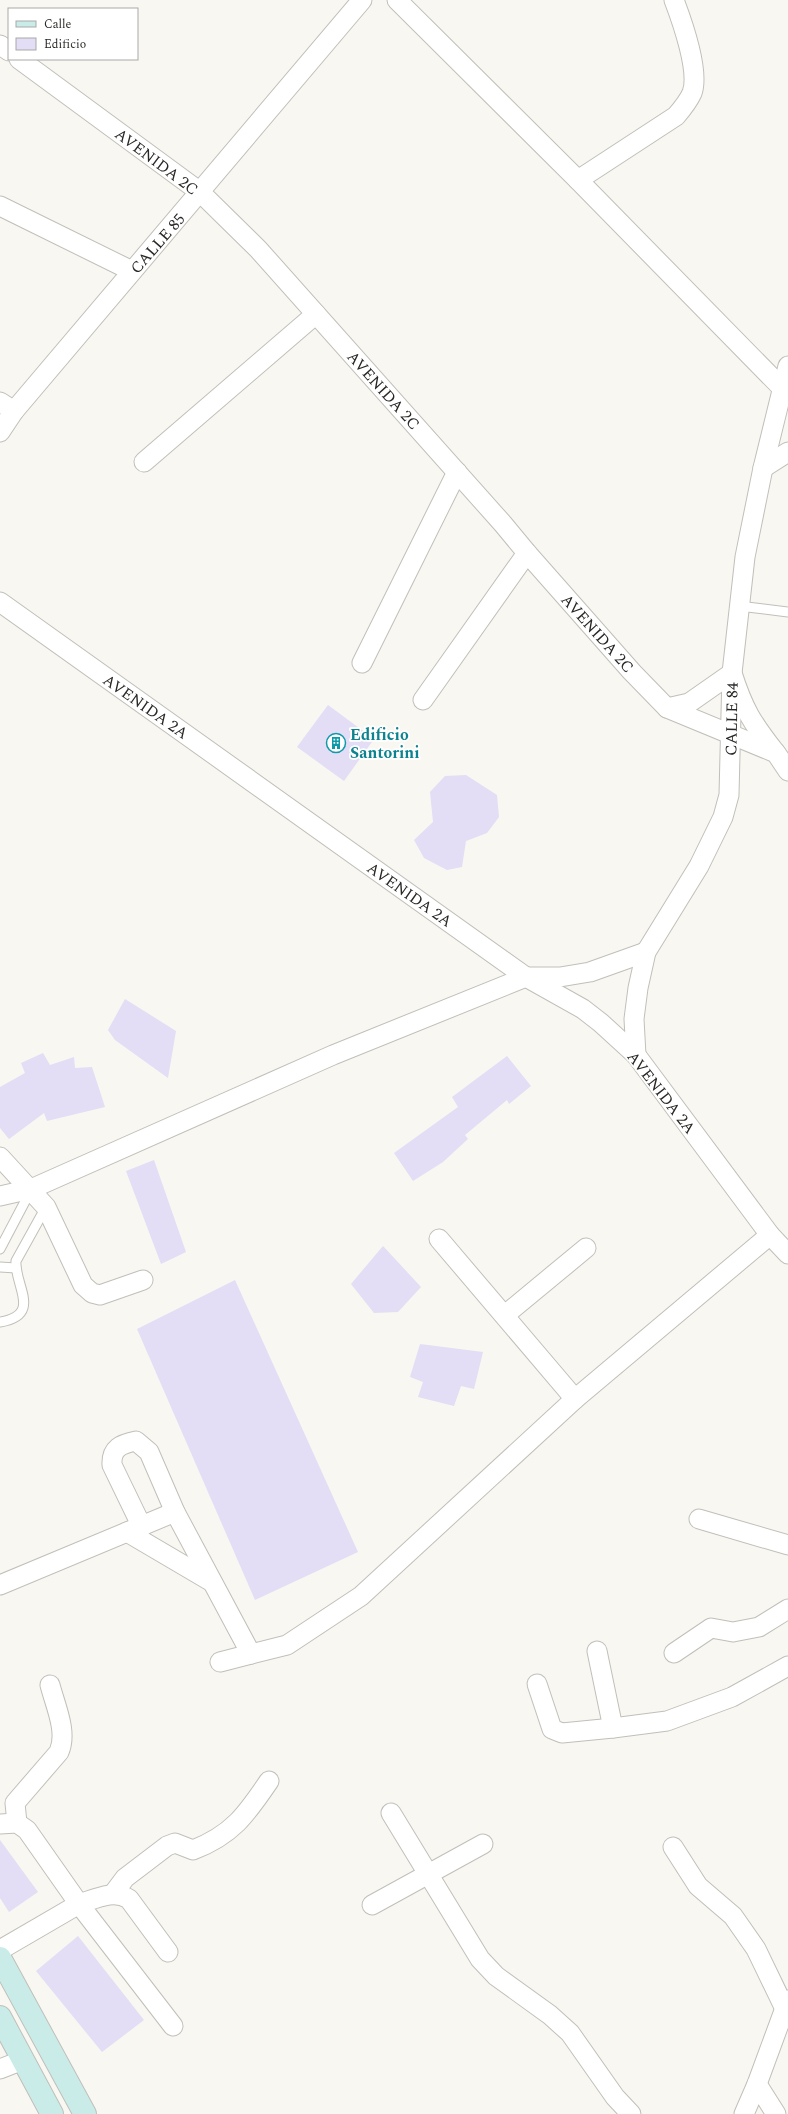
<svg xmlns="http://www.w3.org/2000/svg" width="788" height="2114" viewBox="0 0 788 2114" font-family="Spectral,serif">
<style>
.building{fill:#e3ddf6}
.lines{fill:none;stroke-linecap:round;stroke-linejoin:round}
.service-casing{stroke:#c0bfb9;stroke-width:11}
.minor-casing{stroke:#c0bfb9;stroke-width:21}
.secondary-casing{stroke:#c0bfb9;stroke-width:24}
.service{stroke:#fff;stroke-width:9}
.minor{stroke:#fff;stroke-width:19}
.secondary{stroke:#c9ece8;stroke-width:22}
.labels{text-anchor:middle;stroke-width:3.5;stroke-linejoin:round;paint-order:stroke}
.street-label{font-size:16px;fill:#292826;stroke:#fff}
.culture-label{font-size:16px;font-weight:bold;fill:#0d838f;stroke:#fff;text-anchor:start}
</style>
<rect width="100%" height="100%" fill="#f9f7f1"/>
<g class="building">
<path d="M328,705l46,34 -30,42 -47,-34z"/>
<path d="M466,775l31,20 2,22 -12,16 -21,8 -4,26 -15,3 -23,-12 -10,-18 19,-18 -3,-30 15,-16z"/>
<path d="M125,999l51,32 -8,47 -53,-38 -7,-10z"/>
<path d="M43,1053l7,12 24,-8 1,11 17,-1 13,40 -58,14 -3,-8 -35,26 -9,-11v-41l25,-14 -4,-10z"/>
<path d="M507,1056l24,30 -22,18 -2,-4 -42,35 3,4 -25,23 -30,19 -19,-28 64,-46 -6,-10z"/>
<path d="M154,1160l32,92 -25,12 -35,-93z"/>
<path d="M383,1246l38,41 -23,25 -24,1 -23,-29z"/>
<path d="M235,1280l123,272 -103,48 -118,-271z"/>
<path d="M420,1344l63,8 -9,37 -13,-3 -7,20 -36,-9 5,-15 -13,-5z"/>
<path d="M0,1840l38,52 -29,20 -9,-14z"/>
<path d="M78,1936l66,84 -42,32 -66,-81z"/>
</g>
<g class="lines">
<defs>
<g id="service">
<path d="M739,606l49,6"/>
<path d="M0,1249l31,-59"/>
<path d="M0,1267l16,1"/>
<path d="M0,1322c43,-7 14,-37 16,-61l30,-54"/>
</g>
<g id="minor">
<path d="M397,0l181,180 204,208"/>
<path d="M0,45l9,6"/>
<path d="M19,59l181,133 58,57 245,275 24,29 105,119 35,36 109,45 12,18"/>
<path d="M578,180l98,-64c6,-7 12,-14 16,-23 8,-21 -10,-72 -18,-93"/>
<path d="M0,206l132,65"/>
<path d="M0,402l14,9"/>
<path d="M0,432l14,-21 348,-411"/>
<path d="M144,462l172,-148"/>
<path d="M763,468l25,-16"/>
<path d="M0,602l526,375 57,32 18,14 35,32 134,180 18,19"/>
<path d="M362,663l95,-191"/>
<path d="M423,700l104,-147"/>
<path d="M667,708l22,-5 43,-30c11,35 20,50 43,79"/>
<path d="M636,1055l-2,-36 4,-31 8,-36 53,-86 24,-49 6,-22 3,-122 13,-116 18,-89 25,-102"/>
<path d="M0,1157l46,50 37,78 9,8 8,2 43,-15"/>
<path d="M0,1196l31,-7 302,-134 193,-78h34l30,-5 56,-20"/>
<path d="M439,1239l136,160"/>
<path d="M505,1315l81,-67"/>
<path d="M699,1519l89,26"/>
<path d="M142,1527l-30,-62c-1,-17 9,-21 24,-24l13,11 26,60 76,142 36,-9 74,-49 214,-197 195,-164"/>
<path d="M127,1532l85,50"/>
<path d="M0,1585l175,-73"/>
<path d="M597,1651l16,77 54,-7 65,-24 56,-31"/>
<path d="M674,1653l37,-25 22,4 26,-5 29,-18"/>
<path d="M220,1662l31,-8"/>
<path d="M537,1684l15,45 10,4 51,-5"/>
<path d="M391,1813l89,146 16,17 54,39 20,18 45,64 16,17"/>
<path d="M17,1823l-2,-20 44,-51c9,-20 -4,-47 -9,-67"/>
<path d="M0,1824l17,-1 10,7 52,74 -79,46"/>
<path d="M673,1847l25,39 35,30 23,33 29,60"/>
<path d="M113,1894l12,-16 42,-32 8,-3 18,7c39,-15 53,-35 76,-69"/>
<path d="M372,1905l111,-61"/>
<path d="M168,1952l-39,-53c-15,-10 -34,0 -50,5l94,122"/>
<path d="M0,2069l23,-9"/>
<path d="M757,2084l19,30"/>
<path d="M744,2114l13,-30 31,-84"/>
</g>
<g id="secondary">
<path d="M0,1958l85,156"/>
<path d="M0,2017l52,97"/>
</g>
</defs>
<use href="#service" class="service-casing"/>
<use href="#minor" class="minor-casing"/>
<use href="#secondary" class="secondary-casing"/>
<use href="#service" class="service"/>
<use href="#minor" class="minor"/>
<use href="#secondary" class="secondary"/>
</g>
<defs>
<symbol id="building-ring" viewBox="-11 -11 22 22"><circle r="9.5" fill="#fff" stroke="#0f9aa8" stroke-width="1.5"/><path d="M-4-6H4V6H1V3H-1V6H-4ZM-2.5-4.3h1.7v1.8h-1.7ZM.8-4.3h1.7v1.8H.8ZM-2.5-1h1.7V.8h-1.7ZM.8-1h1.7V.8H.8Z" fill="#0f9aa8"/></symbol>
</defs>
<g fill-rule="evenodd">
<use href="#building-ring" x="325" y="732" width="22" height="22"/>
</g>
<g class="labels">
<g class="street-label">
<text transform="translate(157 161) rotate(37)" y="6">AVENIDA 2C</text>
<text transform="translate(157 243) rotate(-49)" y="6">CALLE 85</text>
<text transform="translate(384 390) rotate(48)" y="6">AVENIDA 2C</text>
<text transform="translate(598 633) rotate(48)" y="6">AVENIDA 2C</text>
<text transform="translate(146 706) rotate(35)" y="6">AVENIDA 2A</text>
<text transform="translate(731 719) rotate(-89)" y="6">CALLE 84</text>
<text transform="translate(410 894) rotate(35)" y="6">AVENIDA 2A</text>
<text transform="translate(662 1092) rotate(52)" y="6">AVENIDA 2A</text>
</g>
<g class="culture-label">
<text x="350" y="740">Edificio<tspan x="350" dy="18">Santorini</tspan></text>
</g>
</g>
<rect x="8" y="8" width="130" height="52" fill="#ffffff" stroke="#a9a9a8"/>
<rect x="16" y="21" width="20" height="6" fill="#c9ece8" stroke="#a9a9a8"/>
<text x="44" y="28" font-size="12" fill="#292826">Calle</text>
<rect x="16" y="38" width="20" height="12" fill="#e3ddf6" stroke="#a9a9a8"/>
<text x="44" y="48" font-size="12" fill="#292826">Edificio</text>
</svg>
